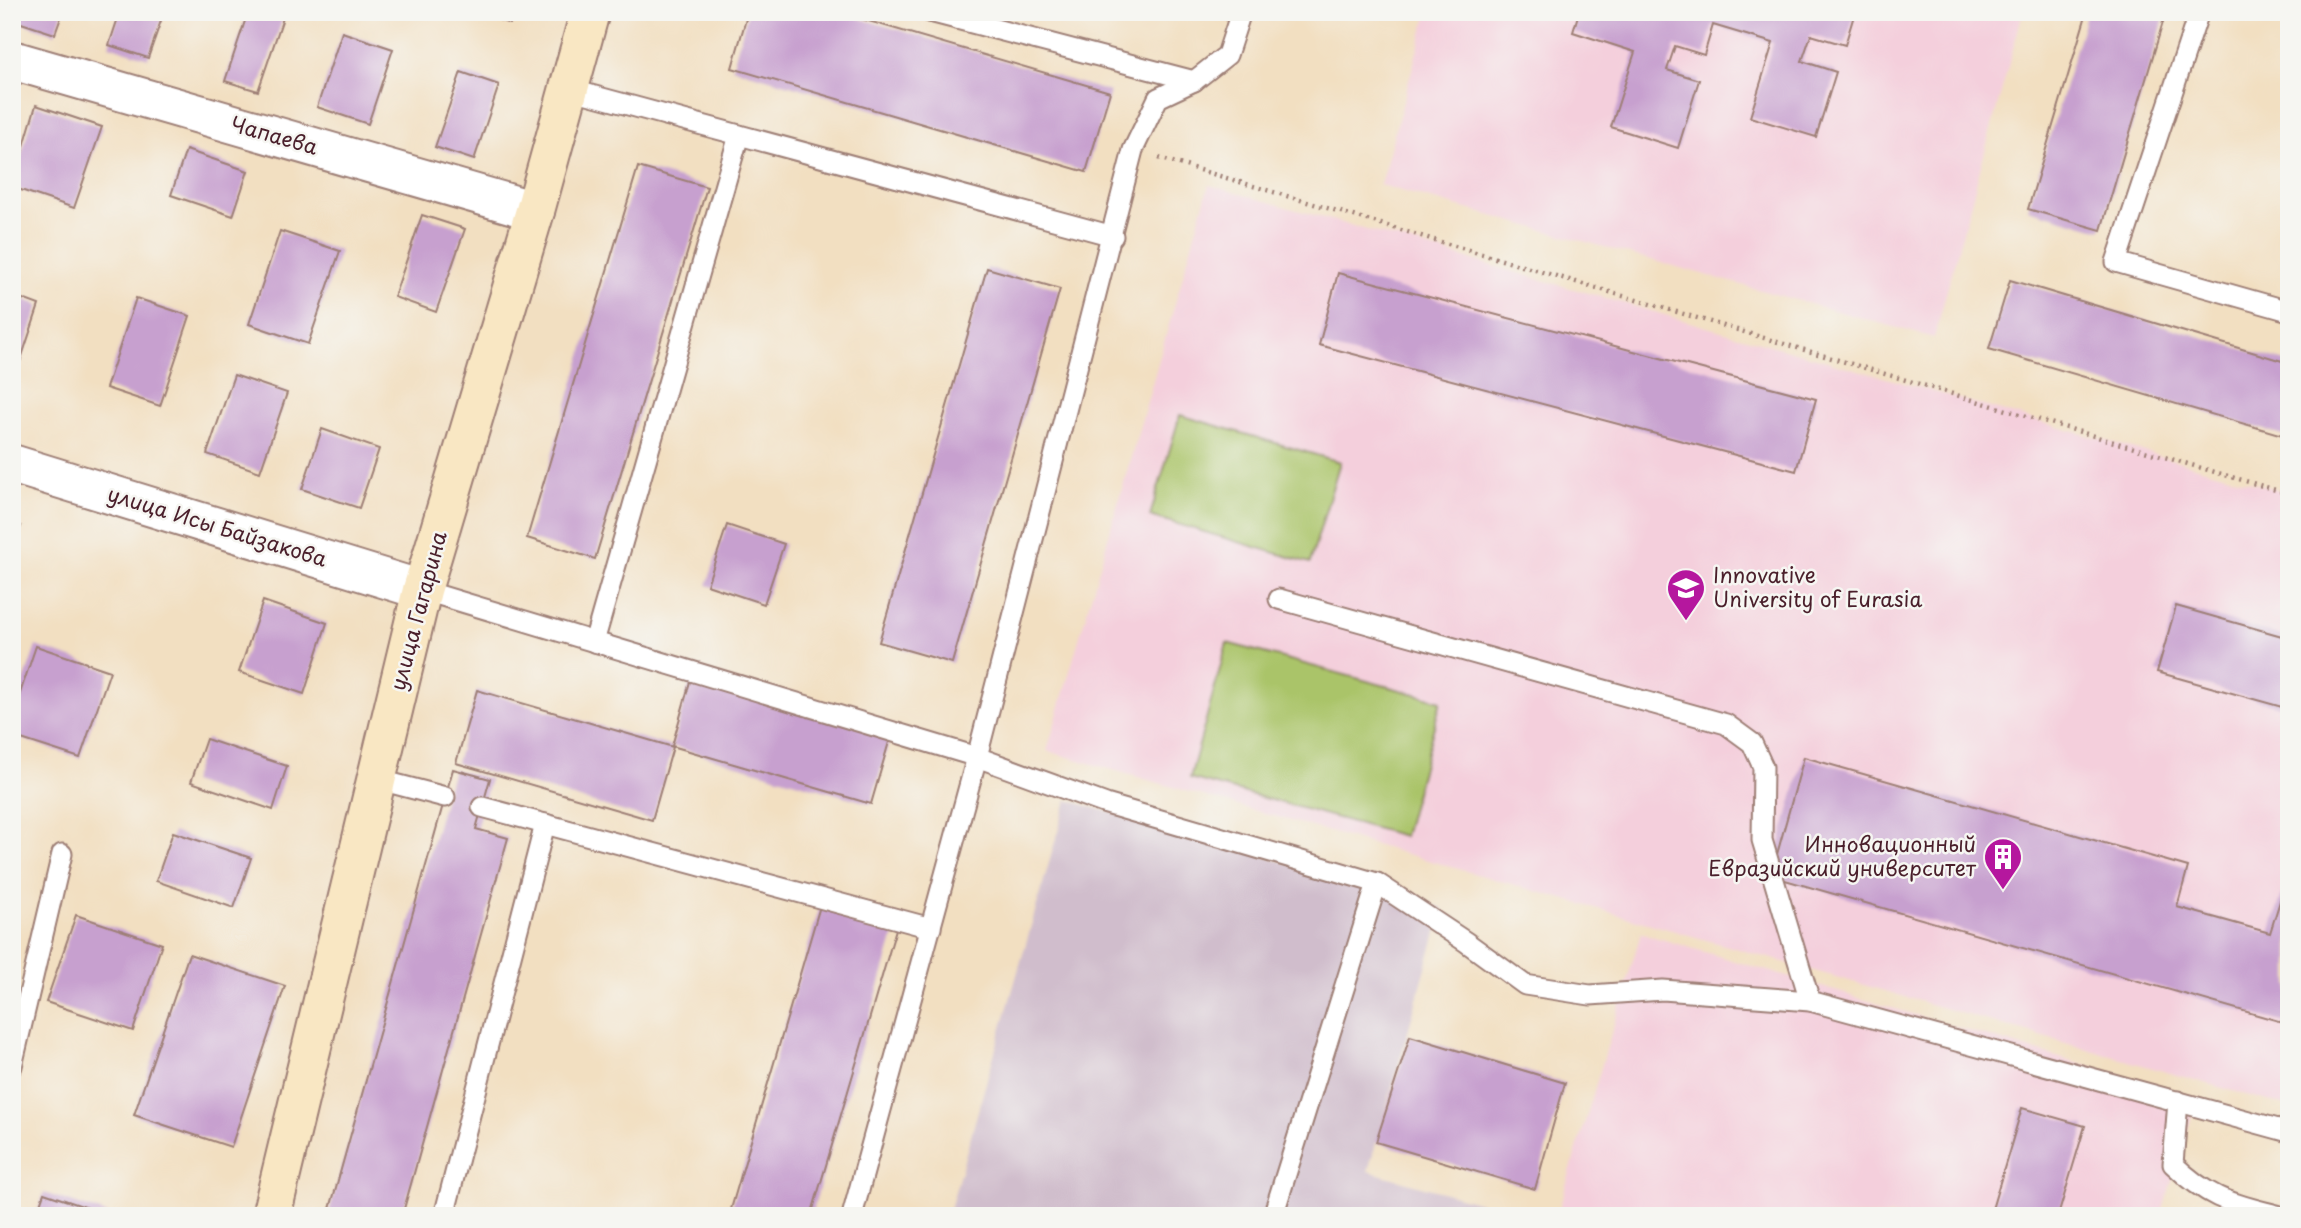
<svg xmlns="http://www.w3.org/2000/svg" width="2301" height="1228" viewBox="0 0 2301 1228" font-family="'Playpen Sans',sans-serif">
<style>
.built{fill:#f4cfdc}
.industrial{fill:#d0bdcc}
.green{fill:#aac469;stroke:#7a724a;stroke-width:2}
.building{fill:#c7a0cf}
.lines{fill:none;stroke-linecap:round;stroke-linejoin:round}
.lane-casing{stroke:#9e7f76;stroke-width:23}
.street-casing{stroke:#9e7f76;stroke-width:42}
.secondary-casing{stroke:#9e7f76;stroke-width:42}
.path{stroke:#9e7f76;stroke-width:4.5;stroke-dasharray:2 5;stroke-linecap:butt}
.lane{stroke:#fff;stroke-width:19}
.street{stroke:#fff;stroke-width:38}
.secondary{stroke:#f9e7c3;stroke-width:38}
.labels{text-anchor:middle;stroke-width:5;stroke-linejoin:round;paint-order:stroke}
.street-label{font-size:21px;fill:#4a1f2b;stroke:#f6f6f2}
.poi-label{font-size:21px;fill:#4a1f2b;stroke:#f6f6f2;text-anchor:start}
</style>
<rect width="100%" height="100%" fill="#f6f6f2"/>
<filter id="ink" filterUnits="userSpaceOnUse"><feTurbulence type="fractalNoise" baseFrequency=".0143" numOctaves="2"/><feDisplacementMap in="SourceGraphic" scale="14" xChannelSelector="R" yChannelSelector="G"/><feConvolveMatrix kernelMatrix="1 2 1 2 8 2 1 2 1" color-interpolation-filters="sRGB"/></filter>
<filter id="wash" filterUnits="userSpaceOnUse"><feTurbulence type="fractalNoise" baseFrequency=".00686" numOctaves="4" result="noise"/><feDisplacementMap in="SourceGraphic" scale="28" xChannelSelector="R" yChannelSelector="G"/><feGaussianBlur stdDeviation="1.57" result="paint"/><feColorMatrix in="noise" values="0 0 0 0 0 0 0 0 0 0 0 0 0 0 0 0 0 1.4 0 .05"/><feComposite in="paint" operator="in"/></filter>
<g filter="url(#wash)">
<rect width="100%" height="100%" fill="#f2dfc1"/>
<g class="built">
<path d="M1428,12h595l-89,326 -554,-153z"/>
<path d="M1209,185l1080,308v614l-1242,-356z"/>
<path d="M1641,933l556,166 -36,117h-604z"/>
</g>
<path class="industrial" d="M1067,800l376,108 -75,263 144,41 -1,4h-563z"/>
<g class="green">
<path d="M1180,415l160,47 -30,101 -160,-47z"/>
<path d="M1227,643l214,58 -37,135 -214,-58z"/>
</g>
<g id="blocks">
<g class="building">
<path d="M14,12h49l-8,22 -43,-14z"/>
<path d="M120,12h44l-16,46 -39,-13z"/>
<path d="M248,12h37l-27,79 -33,-10z"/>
<path d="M477,12h37l-4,12z"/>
<path d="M748,12h90l272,80 -24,80 -354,-104z"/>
<path d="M1579,12h276l-10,33 -34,-10 -9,26 34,11 -20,65 -66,-20 23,-74 -60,-18 -9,30 -29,-9 -8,24 32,10 -21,68 -67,-21 24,-75 -62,-20z"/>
<path d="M2087,12h79l-65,218 -73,-21z"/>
<path d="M342,32l51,17 -25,75 -51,-17z"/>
<path d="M461,72l38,13 -25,75 -39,-13z"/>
<path d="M36,105l66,22 -28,81 -62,-21z"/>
<path d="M186,150l62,21 -15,45 -62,-21z"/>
<path d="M638,167l69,20 -112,372 -68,-21z"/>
<path d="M422,215l43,14 -29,83 -42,-15z"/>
<path d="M280,231l60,20 -32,93 -59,-20z"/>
<path d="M987,268l73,21 -108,374 -73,-21z"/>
<path d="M1338,273l478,126 -20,72 -477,-126z"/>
<path d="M2010,280l279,83v74l-300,-88z"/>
<path d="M12,295l27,10 -23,69 -4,-1z"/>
<path d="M136,298l54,18 -30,90 -54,-18z"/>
<path d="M234,375l53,18 -27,79 -53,-18z"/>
<path d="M322,429l57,20 -20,59 -57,-19z"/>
<path d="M12,523l9,3 -8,24h-1z"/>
<path d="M727,525l57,19 -20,60 -57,-19z"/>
<path d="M263,601l64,22 -23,71 -65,-22z"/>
<path d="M2176,606l113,32v71l-132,-37z"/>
<path d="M36,646l74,25 -30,87 -68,-22v-19z"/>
<path d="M691,678l200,57 -20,69 -199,-58z"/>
<path d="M477,690l196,57 -21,73 -196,-57z"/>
<path d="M206,739l81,27 -14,44 -82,-28z"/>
<path d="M1804,757l384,110 -11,40 93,26 19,-61v152l-518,-148z"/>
<path d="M453,769l37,10 -14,50 32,9 -106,378h-74z"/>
<path d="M173,832l78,26 -17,50 -78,-27z"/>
<path d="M820,906l76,23 -85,287h-82z"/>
<path d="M76,915l86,29 -29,87 -87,-29z"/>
<path d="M189,954l96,32 -54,161 -97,-32z"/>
<path d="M1410,1036l155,47 -30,106 -159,-47z"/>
<path d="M2022,1108l63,18 -27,90h-68z"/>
<path d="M44,1193l65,22v1h-73z"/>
</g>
</g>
</g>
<g filter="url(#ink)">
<use href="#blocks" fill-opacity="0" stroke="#9e7f76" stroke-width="2"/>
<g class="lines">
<defs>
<g id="lane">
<path d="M930,12l264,69"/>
<path d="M2199,12l-83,250 173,49"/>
<path d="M569,89l544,147"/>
<path d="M422,590l555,167 129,47 271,79 89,59 59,43 65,10 73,-5 147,11 479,131"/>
<path d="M1279,599l447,125 26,19 11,24 -1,73 48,161"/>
<path d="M594,642l145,-507"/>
<path d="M376,779l69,18"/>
<path d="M482,807l449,121"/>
<path d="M12,1066l50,-212"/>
<path d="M2178,1101l-5,63c37,36 59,39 107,52"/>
<path d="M444,1216l101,-392"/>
<path d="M852,1216l125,-459 156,-607 25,-52 36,-17 33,-26 14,-43"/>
<path d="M1273,1216l104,-333"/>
</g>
<g id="street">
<path d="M12,60l523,151"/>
<path d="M12,464l410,126"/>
</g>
<path id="secondary" d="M271,1216l151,-626 113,-379 55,-199"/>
</defs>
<use href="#lane" class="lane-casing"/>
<use href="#street" class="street-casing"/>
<use href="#secondary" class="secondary-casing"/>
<path class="path" d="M1159,158l1130,336"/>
<use href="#lane" class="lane"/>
<use href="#street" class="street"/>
<use href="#secondary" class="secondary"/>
</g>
</g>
<defs>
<symbol id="university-pin" viewBox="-11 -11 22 30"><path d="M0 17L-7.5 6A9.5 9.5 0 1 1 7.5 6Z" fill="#b5179e" stroke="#f6f6f2"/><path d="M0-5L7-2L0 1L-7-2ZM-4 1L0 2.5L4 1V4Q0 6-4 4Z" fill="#fff"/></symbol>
<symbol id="building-pin" viewBox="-11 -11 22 30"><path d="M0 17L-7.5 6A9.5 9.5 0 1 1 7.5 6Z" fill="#b5179e" stroke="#f6f6f2"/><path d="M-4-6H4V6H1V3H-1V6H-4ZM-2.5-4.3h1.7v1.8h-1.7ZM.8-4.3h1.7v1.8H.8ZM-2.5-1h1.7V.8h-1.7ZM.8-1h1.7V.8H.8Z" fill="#fff"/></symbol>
</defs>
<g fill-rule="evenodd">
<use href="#university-pin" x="1664" y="566" width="44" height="60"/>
<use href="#building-pin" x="1981" y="835" width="44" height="60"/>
</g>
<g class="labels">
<g class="street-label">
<text transform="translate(274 136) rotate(16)" y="7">Чапаева</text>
<text transform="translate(217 527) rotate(17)" y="7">улица Исы Байзакова</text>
<text transform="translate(419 611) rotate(-75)" y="7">улица Гагарина</text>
</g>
<g class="poi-label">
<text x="1713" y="583">Innovative<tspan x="1713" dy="24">University of Eurasia</tspan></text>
<text x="1976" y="852" text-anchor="end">Инновационный<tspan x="1976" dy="24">Евразийский университет</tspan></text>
</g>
</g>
<rect width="2301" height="1228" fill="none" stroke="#f6f6f2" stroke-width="42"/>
</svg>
